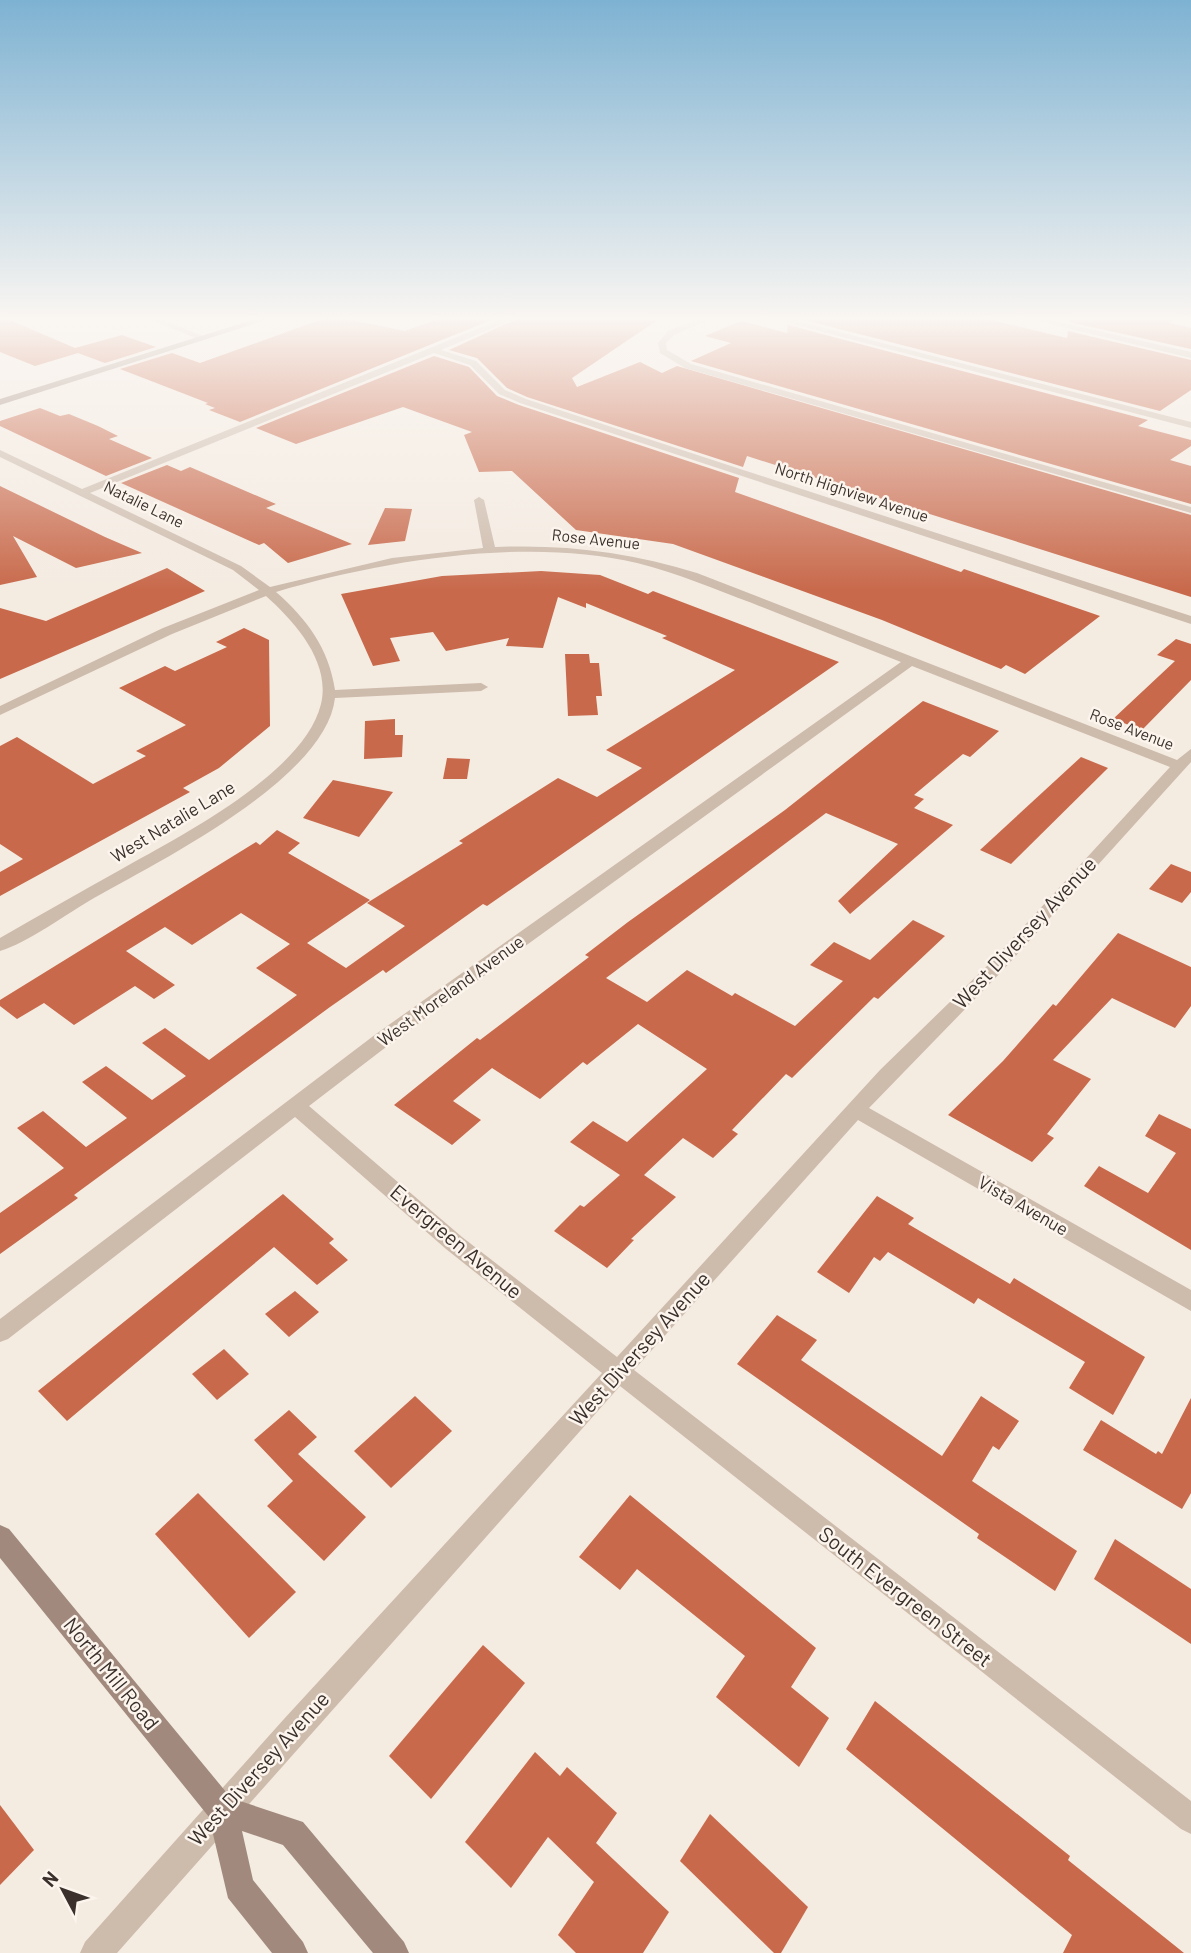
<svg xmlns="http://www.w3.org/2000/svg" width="1191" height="1953" viewBox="0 0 1191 1953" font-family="Barlow,sans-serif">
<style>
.building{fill:#c8694b}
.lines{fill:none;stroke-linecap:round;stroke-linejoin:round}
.street{fill:#cdbbac;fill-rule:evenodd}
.secondary{fill:#a18a7d;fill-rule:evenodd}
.labels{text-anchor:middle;stroke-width:5;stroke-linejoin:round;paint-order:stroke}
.far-street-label{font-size:16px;fill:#3b302b;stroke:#fbf5ee}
.street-label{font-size:18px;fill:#3b302b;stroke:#fbf5ee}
.near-street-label{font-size:21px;fill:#3b302b;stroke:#fbf5ee}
</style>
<rect width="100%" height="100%" fill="#f4ebe1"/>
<g class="building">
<path d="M0,316l75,32 47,-13 34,12 -51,16 -27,-10 -43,13 -35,-14z"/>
<path d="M331,316l74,15 43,-15h53l-261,106 -31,-12 6,-2 -10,-4 3,-1 -88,-34 52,-16 28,10z"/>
<path d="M523,316h103l30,5 -84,57 5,9 63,-25 22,11 15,-7 514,149v82l-444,-141 -4,11 -216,-70 -20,-9 -30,-30 -28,-8z"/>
<path d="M789,316h185l93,22 1,-7 123,29v30l-31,21z"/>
<path d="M1070,316h111l-12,7 22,5v21l-122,-27z"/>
<path d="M741,321l46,12 1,-8 360,95 -10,6 53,14v6l-21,14 21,6v38l-500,-143 40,-18 -26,-7z"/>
<path d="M434,356l35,11 28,29 22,9 220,73 -4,14 226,80 3,-3 136,47 -75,58 -19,-9 -5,4 -119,-49 -209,-76 -97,-14 -64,-59 -33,1 -15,-37 8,-3 -69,-25 -107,37 -40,-16z"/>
<path d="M40,408l20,8 9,-2 29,12 20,10 -9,3 43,19 -46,18 -106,-50v-5z"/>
<path d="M167,465l14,6 9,-4 86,37 -10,4 86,36 -64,19 -24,-20 -5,2 -138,-62z"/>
<path d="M0,486l105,51 37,16 -66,15 -63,-32 24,41 -37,8z"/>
<path d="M385,508l27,1 -7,32 -37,4z"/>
<path d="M167,568l38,23 -205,88v-71l46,13z"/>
<path d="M541,571l59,4 48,19 5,-3 186,71 -352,244 -4,-2 -97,69 -3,-3 -53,37 -256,188 4,3 -78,56v-41l64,-45 -47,-40 26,-17 43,36 41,-29 -45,-36 24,-16 46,34 34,-24 -44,-33 23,-15 44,32 88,-65 -41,-27 34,-24 -49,-31 -49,32 -27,-18 -39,24 49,34 -21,14 -19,-13 -61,39 -30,-22 -27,16 -17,-13v-6l256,-158 4,3 17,-15 23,13 -12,10 82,47 -63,43 39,25 59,-42 -38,-23 96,-60 -4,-2 99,-63 39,19 45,-29 -36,-18 129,-80 -73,-32 5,-2 -81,-33v5l-28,-11 -15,51 -37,-2 3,-8 -63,13 -13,-19 -43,6 10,23 -27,5 -32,-72 101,-18z"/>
<path d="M244,628l25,12 1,86 -51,42 -36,20 7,4 -190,104v-24l23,-13 -23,-15v-98l17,-9 76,47 53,-28 -10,-5 50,-26 -67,-37 46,-22 10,5 52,-24 -11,-5z"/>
<path d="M1176,639l15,5v36l-49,50 -29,-11 62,-58 -18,-6z"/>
<path d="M565,654h24l1,9h9l3,33h-6l2,19 -30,1z"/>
<path d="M923,701l76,30 -29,26 -7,-3 -49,41 10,4 -10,9 39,17 -103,89 -12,-13 60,-57 -72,-31 -220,165 41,24 40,-32 45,26 3,-3 60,33 48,-45 -33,-16 24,-23 36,18 43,-40 32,16 -67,63 -4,-2 -82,81 -6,-4 -54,56 6,4 -25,24 -30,-20 -39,37 32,22 -45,42 3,1 -27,28 -53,-37 26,-26 4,2 36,-32 -50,-33 23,-21 34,21 80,-73 -69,-45 -51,41 -4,-3 -43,37 -48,-31 -39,33 28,19 -29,25 -58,-40 83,-67 3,2 109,-83 -4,-2 43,-33 157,-112z"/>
<path d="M395,719v16h8l-1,22 -38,2 1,-38z"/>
<path d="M1081,757l27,11 -97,96 -31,-14z"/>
<path d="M447,758l23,1 -3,20h-24z"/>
<path d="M333,780l60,12 -34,45 -56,-19z"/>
<path d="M1171,864l20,8v20l-9,11 -33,-14z"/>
<path d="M1118,933l73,34v39l-16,22 -63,-30 -59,62 38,19 -44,55 7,4 -22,24 -84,-47 55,-54 50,-57 3,2z"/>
<path d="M1159,1114l32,15v121l-107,-64 15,-20 49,27 28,-40 -31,-17z"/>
<path d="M283,1194l51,45 -5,4 19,17 -31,25 -43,-38 -207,174 -29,-30z"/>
<path d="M877,1196l37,22 -6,6 102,60 4,-6 131,79 -32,58 -44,-27 16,-26 -107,-64 -4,6 -86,-52 -8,9 -6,-4 -25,36 -32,-21z"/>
<path d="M295,1291l24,21 -30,25 -24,-23z"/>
<path d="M777,1315l40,25 -16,20 141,96 39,-60 38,25 -20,29 -6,-4 -21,35 105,70 -22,40 -78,-53 2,-4 -242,-170z"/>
<path d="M224,1349l25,25 -32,26 -25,-26z"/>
<path d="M415,1396l37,35 -61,57 -37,-37z"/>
<path d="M1191,1398v95l-9,16 -99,-59 18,-30 55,34 2,-3 4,3z"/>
<path d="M289,1410l28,27 -19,17 68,63 -42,44 -57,-55 26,-25 -39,-41z"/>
<path d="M198,1493l98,99 -47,46 -94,-104z"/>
<path d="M630,1495l186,153 -25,39 38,31 -30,49 -83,-70 29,-41 -108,-87 -17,21 -41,-33z"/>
<path d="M1115,1539l76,50v55l-97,-65z"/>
<path d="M483,1645l42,38 -94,116 -42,-43z"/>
<path d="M875,1701l195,155 -2,4 116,93h-121l9,-18 -226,-186z"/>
<path d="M535,1752l25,24 7,-9 50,46 -21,30 73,69 -26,41h-67l-18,-18 36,-53 -46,-45 -37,51 -46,-46z"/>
<path d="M0,1805l34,45 -34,35z"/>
<path d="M710,1814l98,93 -27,46h-7l-94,-92z"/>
</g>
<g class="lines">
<g class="street">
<path d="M141,316h13l54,22 -7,2z"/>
<path d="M509,316h12l-80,34 35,11 29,29 21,9 665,217v8l-671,-221 -21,-9 -29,-29 -36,-12 -344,140 151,73 29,21 122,-29 91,-10 -9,-48 5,-3 5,3 11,47c70,-3 135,5 202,26l480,187 14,-11v13l-188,208 -134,138 322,182v21l-333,-191 -224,250 557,431v33l-10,-5 -561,-443 -503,567h-37l5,-11 199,-223 318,-346 -156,-124 -151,-132 -287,222 -8,3v-23l376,-285 525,-372c-50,-20 -99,-39 -149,-59 -38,-14 -75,-30 -115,-40 -110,-26 -253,-3 -361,29 31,27 53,57 59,98l146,-7 7,4 -7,4 -146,7c-9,81 -176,163 -241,200 -26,15 -67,45 -94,53v-13c40,-23 80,-46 120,-68 58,-33 184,-96 201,-166 10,-42 -26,-82 -55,-108l-94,38 -172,81v-9l163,-78 96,-38 -26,-20 -233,-113v-7l82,39zM912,666l258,101 -179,195 -111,108 -263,287 -155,-120 -153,-131 81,-62z"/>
<path d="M705,316h12l-43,19 -8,8 1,7 24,14 500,143v6l-506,-145 -25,-15 -2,-10 10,-12z"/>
<path d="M762,316h15l414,106v6z"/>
<path d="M1017,316h16l158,36v6z"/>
</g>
<g class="secondary">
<path d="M265,316h14l-279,89v-6z"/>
<path d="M0,1525l9,4 222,269 72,24 101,120 5,11h-36l-90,-108 -41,-14 11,49 50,62 5,11h-36l-44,-55 -19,-81 -209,-259z"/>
</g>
</g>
<linearGradient id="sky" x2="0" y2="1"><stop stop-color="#7eb2d2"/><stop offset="0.54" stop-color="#faf6f2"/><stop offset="1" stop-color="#faf6f2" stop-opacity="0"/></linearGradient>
<rect width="1191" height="590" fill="url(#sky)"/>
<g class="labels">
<g class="far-street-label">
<text transform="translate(852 492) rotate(18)" y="6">North Highview Avenue</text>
<text transform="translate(144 504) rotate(26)" y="6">Natalie Lane</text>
<text transform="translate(596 539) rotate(6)" y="6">Rose Avenue</text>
<text transform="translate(1132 729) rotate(21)" y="6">Rose Avenue</text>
</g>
<g class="street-label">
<text transform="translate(173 822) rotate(-31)" y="6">West Natalie Lane</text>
<text transform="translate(451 991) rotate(-36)" y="6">West Moreland Avenue</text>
<text transform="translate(1023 1206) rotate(30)" y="6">Vista Avenue</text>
</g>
<g class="near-street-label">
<text transform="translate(1025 933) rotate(-47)" y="7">West Diversey Avenue</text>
<text transform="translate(456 1242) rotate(40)" y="7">Evergreen Avenue</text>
<text transform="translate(640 1349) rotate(-48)" y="7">West Diversey Avenue</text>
<text transform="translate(905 1597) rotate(38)" y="7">South Evergreen Street</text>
<text transform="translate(111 1674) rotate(51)" y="7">North Mill Road</text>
<text transform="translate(259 1769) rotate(-48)" y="7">West Diversey Avenue</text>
</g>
</g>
<g transform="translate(63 1890) rotate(311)" stroke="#fbf5ee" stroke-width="5" paint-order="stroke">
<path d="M0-5L12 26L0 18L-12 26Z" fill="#3b302b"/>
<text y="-10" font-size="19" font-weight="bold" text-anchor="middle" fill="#3b302b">N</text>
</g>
</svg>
